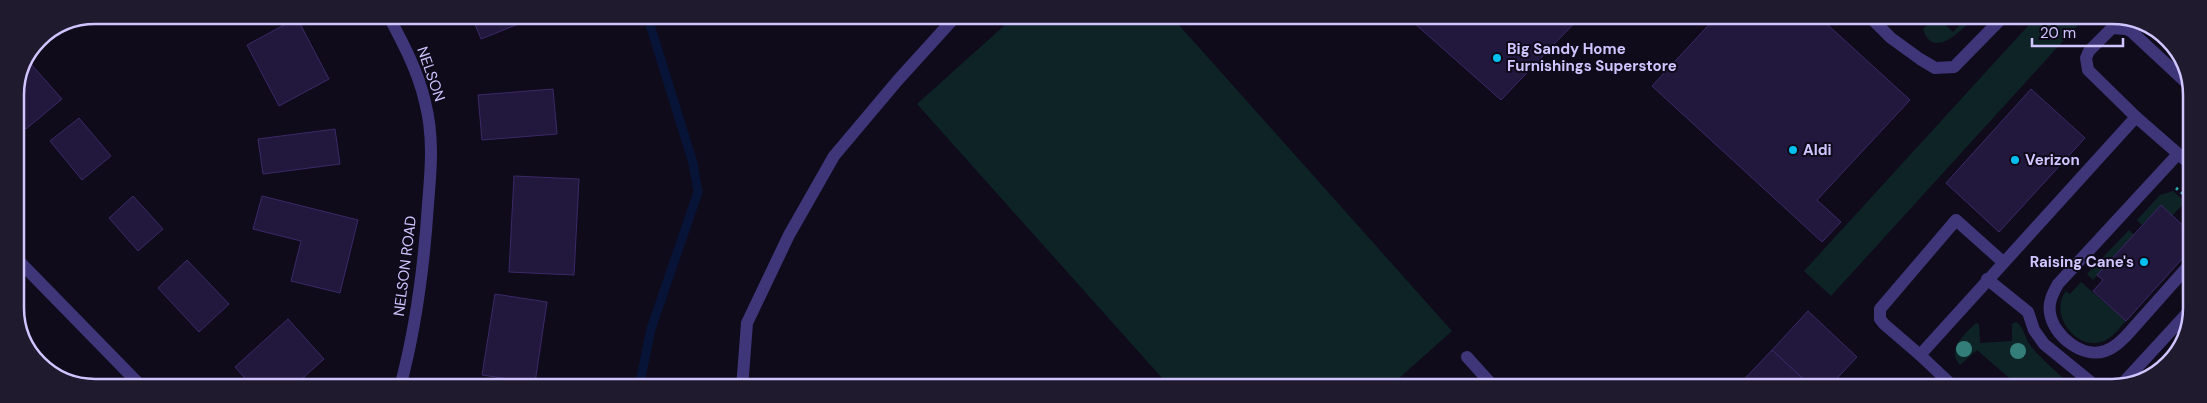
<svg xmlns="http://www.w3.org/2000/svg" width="2207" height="403" viewBox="0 0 2207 403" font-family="'DM Sans',sans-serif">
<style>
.green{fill:#0e2325}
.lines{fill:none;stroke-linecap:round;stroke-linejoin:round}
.stream{stroke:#081437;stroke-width:9}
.building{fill:#22173c;stroke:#3c2968}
.path{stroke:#2ca6ab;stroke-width:3;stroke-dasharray:2.5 4;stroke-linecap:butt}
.lane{stroke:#3f367a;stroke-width:12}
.street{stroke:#3f367a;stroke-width:12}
.tree{fill:#347e7a}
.poi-dot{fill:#01bfef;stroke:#0f0b1b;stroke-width:2}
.labels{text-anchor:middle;stroke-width:4;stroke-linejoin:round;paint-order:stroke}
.poi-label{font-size:15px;font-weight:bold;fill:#d1c5ff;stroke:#0f0b1b;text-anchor:start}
.street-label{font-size:15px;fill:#d1c5ff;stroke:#0f0b1b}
.rim{fill:none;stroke:#d1c5ff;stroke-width:2.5}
</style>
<rect width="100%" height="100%" fill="#0f0b1b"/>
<g class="green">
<path d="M1016,15h154l282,316 -64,57h-217l-254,-284z"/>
<path d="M1968,16h7c-11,12 -42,46 -52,13l10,-10 5,-1 15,14z"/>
<path d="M2037,16h49l-255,280 -27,-25z"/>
<path d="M2173,191l12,11 -13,14 -11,-11 -19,20 -5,-5 23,-25z"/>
<path d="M2129,230l5,5 -41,45 -6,-6z"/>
<path d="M2081,282l45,39c-7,8 -14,17 -24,21 -28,8 -53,-29 -36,-51l4,3z"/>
<path d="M2016,322c7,3 9,16 14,23 12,16 29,28 43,43h-52l-44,-38 -17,15c-15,-15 6,-32 16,-42l3,1 1,19 32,-2v-17z"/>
</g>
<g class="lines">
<path class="stream" d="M639,387l12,-58 47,-137 -5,-29 -46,-148"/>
</g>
<g class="building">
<path d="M220,15h20l-8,10z"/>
<path d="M471,15h53l2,6 -45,18z"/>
<path d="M1405,15l176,1 -80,84z"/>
<path d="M1717,16h101l92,84 -93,100 24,22 -19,20 -170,-156z"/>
<path d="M297,18l32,61 -50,27 -32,-61z"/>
<path d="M29,62l33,37 -36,30 -11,-12v-22z"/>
<path d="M553,89l4,45 -75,6 -4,-45z"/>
<path d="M2031,89l54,49 -86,94 -53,-49z"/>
<path d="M79,118l32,38 -29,24 -32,-39z"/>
<path d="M335,129l5,35 -77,10 -5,-35z"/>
<path d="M514,176l65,3 -5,96 -65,-3z"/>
<path d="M133,196l30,33 -25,22 -29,-33z"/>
<path d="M262,196l96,24 -18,73 -49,-12 10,-40 -48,-12z"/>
<path d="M2161,205l30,28v16l-65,72 -33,-30 10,-11 -6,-5z"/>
<path d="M187,260l42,44 -30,28 -41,-44z"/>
<path d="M495,294l52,8 -12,81 -53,-8z"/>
<path d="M1808,311l49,46 -29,31h-15l-41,-38z"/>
<path d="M288,319l36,40 -31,28h-40l-18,-20z"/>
<path d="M1772,350l41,38h-77z"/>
</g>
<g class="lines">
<g class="path">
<path d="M2176,188l15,12"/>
<path d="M2191,212v1"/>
</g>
<g class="lane">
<path d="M1869,16l22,22 29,21 15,9 19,-1 50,-51"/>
<path d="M2136,117l-48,-47 -2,-12 3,-7 23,-23 14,1 6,3 58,54"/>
<path d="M2178,154l-120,130c-5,9 -10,18 -8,29 3,22 32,46 55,38 9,-3 15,-9 22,-16l64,-72"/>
<path d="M1987,279l41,33 6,18 10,14 54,44"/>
<path d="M1920,355l-36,-31 -4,-5v-10l76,-89 47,42"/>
<path d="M1467,357l28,31"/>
<path d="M2122,384l69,-75"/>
<path d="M742,388l5,-65 42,-88 45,-79 64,-76 59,-65"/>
<path d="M1955,388l-35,-33 216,-238 55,48"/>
</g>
<g class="street">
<path d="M388,15c15,28 30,56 37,87 9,34 6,67 3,102 -4,62 -12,124 -28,183"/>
<path d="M17,259l125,128"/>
</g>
</g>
<g class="tree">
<circle cx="1964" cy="349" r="8"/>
<circle cx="2018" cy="351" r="8"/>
</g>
<g class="poi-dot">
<circle cx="1497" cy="58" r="5"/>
<circle cx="1793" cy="150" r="5"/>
<circle cx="2015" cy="160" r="5"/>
<circle cx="2144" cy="262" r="5"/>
</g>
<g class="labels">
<g class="poi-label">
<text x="1507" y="54">Big Sandy Home<tspan x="1507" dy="17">Furnishings Superstore</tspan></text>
<text x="1803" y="155">Aldi</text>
<text x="2025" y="165">Verizon</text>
<text x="2134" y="267" text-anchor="end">Raising Cane's</text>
</g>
<g class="street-label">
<text transform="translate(431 74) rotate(71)" y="5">NELSON</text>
<text transform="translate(405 266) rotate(-83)" y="5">NELSON ROAD</text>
</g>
</g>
<path d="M0 0H2207V403H0ZM95 24H2112A71 71 0 0 1 2183 95V308A71 71 0 0 1 2112 379H95A71 71 0 0 1 24 308V95A71 71 0 0 1 95 24Z" fill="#1f1a2d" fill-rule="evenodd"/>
<path class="rim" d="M95 24H2112A71 71 0 0 1 2183 95V308A71 71 0 0 1 2112 379H95A71 71 0 0 1 24 308V95A71 71 0 0 1 95 24Z"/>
<path d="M2032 38v8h91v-8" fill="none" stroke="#d1c5ff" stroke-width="2.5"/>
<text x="2040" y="38" font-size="15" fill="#d1c5ff" stroke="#0f0b1b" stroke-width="4" paint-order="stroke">20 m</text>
</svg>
